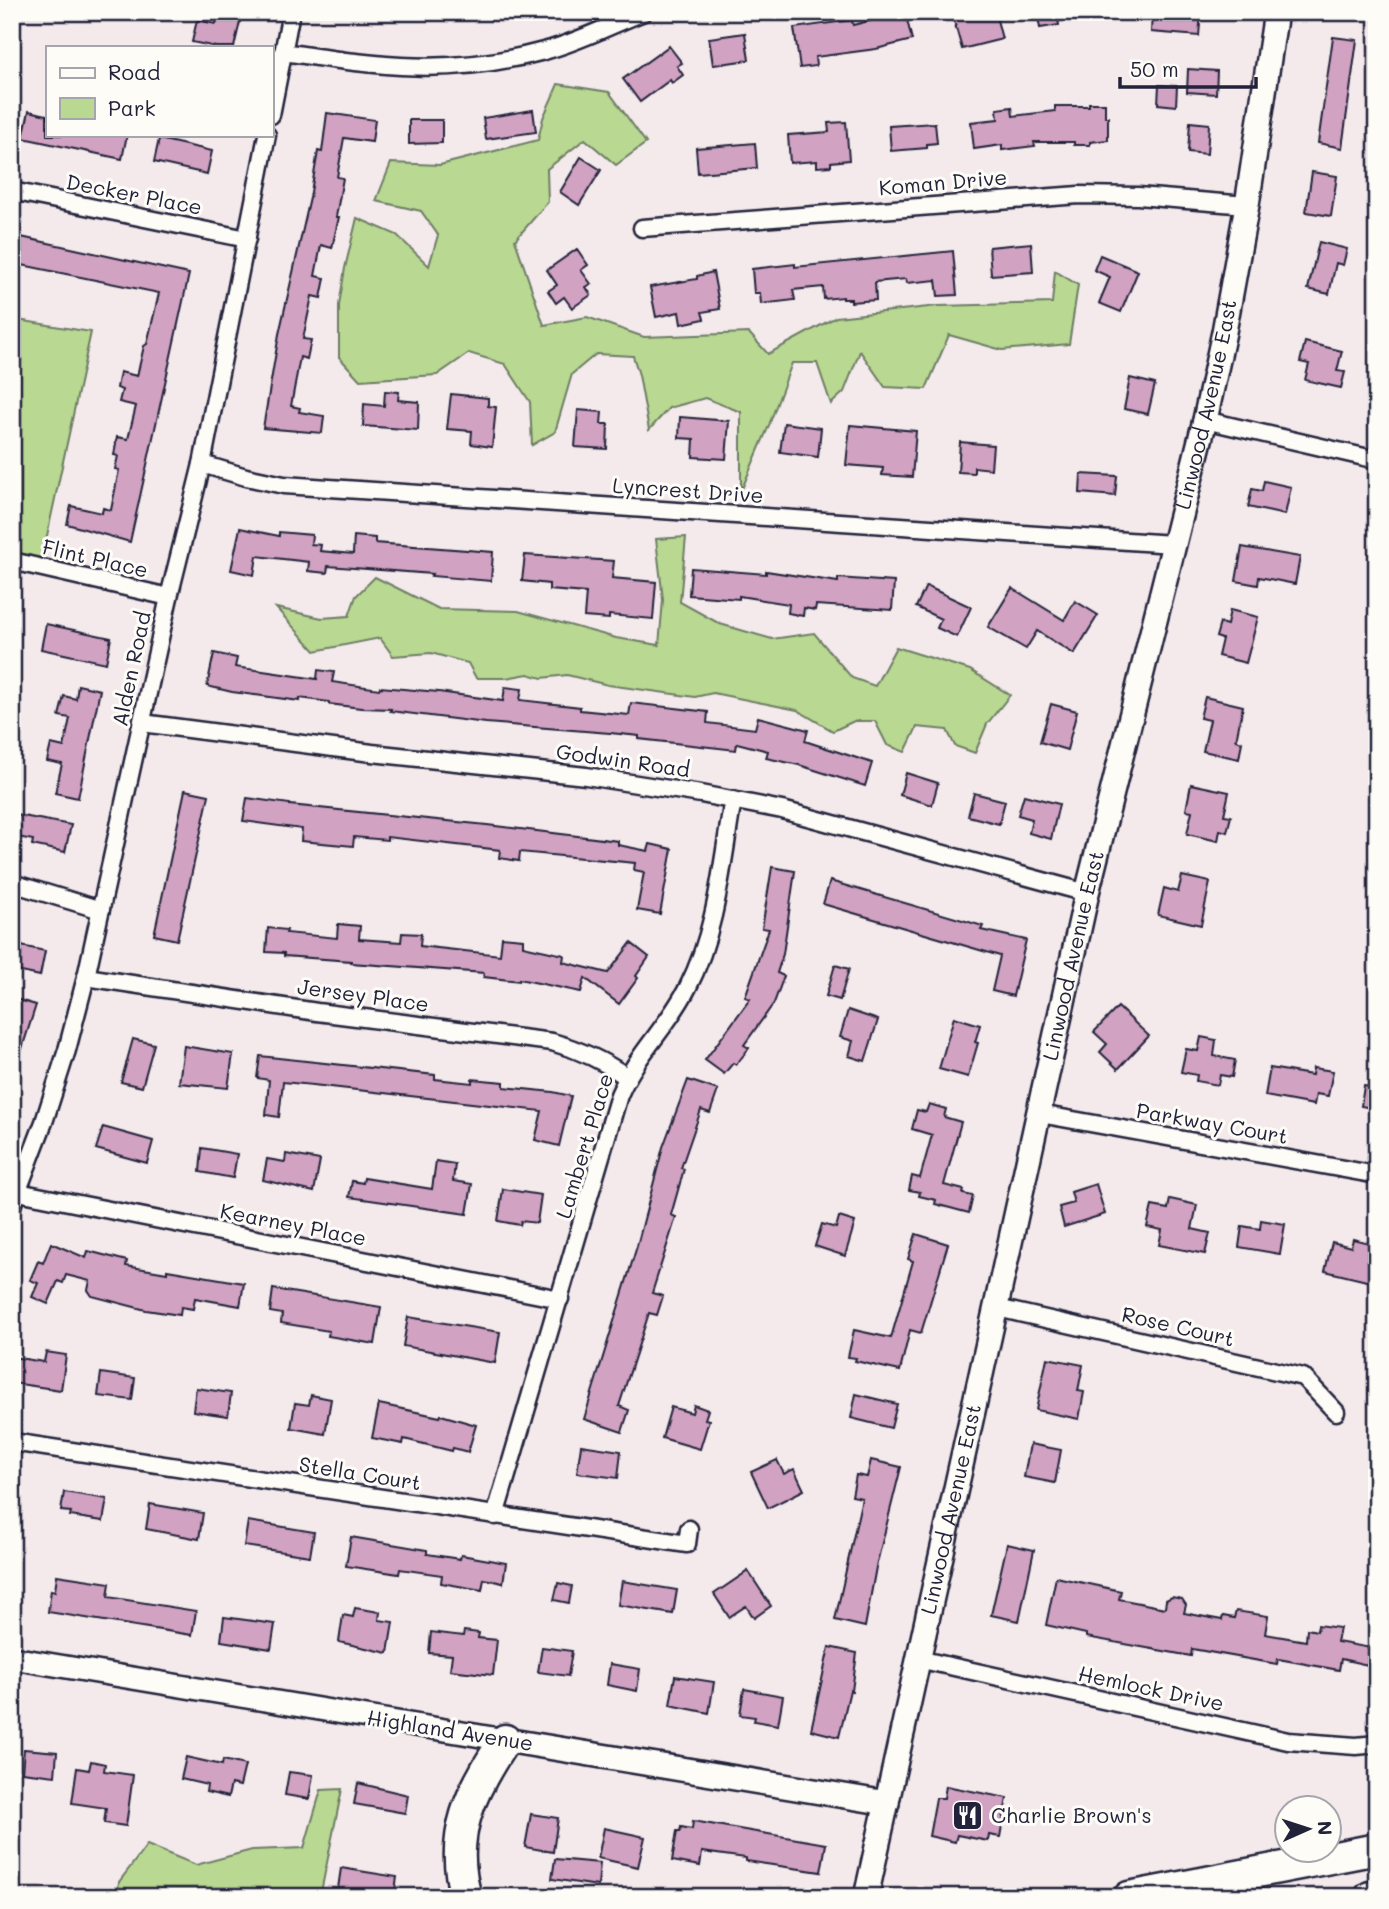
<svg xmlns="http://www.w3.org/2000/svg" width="1389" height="1909" viewBox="0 0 1389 1909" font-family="Mali,sans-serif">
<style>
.green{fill:#b9d891;stroke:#6e7d66;stroke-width:2}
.building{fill:#d1a2c1;stroke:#22223b;stroke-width:2}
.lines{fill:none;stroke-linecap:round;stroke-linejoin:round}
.minor-casing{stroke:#22223b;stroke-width:21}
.tertiary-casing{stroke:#22223b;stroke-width:26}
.secondary-casing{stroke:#22223b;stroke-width:28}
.motorway-casing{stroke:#22223b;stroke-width:35}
.minor{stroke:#fdfcf7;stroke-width:16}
.tertiary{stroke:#fdfcf7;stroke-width:21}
.secondary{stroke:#fdfcf7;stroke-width:23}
.motorway{stroke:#fdfcf7;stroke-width:30}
.labels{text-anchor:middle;stroke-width:6;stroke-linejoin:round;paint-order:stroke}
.street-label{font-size:21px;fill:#22223b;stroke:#fdfcf7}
.poi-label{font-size:21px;fill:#22223b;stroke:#fdfcf7;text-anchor:start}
</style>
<rect width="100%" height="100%" fill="#f4eaec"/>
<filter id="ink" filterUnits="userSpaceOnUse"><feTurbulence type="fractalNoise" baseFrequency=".0143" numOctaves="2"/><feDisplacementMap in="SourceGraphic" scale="14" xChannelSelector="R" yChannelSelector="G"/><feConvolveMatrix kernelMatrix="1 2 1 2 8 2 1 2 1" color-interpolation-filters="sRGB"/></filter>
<g filter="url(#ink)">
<g class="green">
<path d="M558,84l51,8 37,51 -30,22 -31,-26 -38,30 1,33 -33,38 29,85 43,-8 57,20 105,-4 19,21 68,-37 102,-11 114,-3 3,-32 23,14 -9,59 -67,6 -53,-15 -23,54 -41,-2 -25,-36 -16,41 -13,12 -14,-41h-25l-24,65 -27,63v-79l-36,-14 -36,10 -20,22 -10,-55 -6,-19 -37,-2 -24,20 -17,58 -23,13 -2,-43 -25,-38 -36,-11 -32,22 -77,5 -21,-23v-52l6,-37 12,-50 40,17 32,31 9,-31 -17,-24 -45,-10 15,-38 49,2 98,-25 5,-22z"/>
<path d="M12,319l79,13 -51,236 -28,-7z"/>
<path d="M686,537l-6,65 40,22 52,15 42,-6 38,45 23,8 21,-39 74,23 40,25 -23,29 -12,29 -20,-7 -8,-16 -30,-3 -12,25 -18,-7 -12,-24h-21l-21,10 -36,-21 -84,-17 -18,4 -87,-12 -41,-10 -25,3 -14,-4 -22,4h-30l-8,-15 -37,-10 -38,3 -13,-18 -65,13 -39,-43 46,10 27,-2 7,-20 19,-19 64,32 79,2 98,27 43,7 4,-45 -7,-61z"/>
<path d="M342,1789l-22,108h-203l2,-15 28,-37 49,20 56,-15 52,-2 17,-58z"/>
</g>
<g class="building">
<path d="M219,12l22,6 -7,29h-18l-24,-5 5,-22 19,4z"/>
<path d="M905,12l7,28 -36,9 -61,8 1,9 -16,2 -6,-40 58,-8 1,5z"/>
<path d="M973,12h22l7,27 -40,10 -9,-32z"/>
<path d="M1037,12h20l2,13 -19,3z"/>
<path d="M1166,12h35l-2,24 -48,-4 1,-19z"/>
<path d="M745,33l4,27 -36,5 -4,-27z"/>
<path d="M1333,37l24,3 -15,108 -24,-5z"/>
<path d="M669,46l13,17 -5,3 6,9 -11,8 -2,-3 -30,22 -17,-23z"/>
<path d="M1188,69l29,2 -1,23 -29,-2z"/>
<path d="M1159,85l18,1 -1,20 -18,-2z"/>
<path d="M1089,103h16v14h3v23l-18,2v3h-16v-3h-40l1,4 -33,4v-5l-28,4 -3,-27 27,-3 -1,-10 15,-2 1,9 42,-5v-5h34z"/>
<path d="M533,110l3,22 -50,7 -3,-21z"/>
<path d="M29,111l18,4v20h80l-5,24 -99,-21z"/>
<path d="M327,113l48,7 -3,22 -28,-4 -7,39 6,1 -7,39h3l-7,31 -11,-3 -6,31 10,2 -4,20 -9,-2 -9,43 8,1 -4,19 -7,-2 -9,49 9,2 -1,4 25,4 -2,17 -59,-5 16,-94 31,-136 8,-47 4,1z"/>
<path d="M409,120h33v23l-33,1z"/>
<path d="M846,122l3,38 -18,2v4l-14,1v-6l-27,2 -2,-28 41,-3 -1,-9z"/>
<path d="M1190,122l19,2 -2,30 -19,-2z"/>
<path d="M935,123l2,20 -10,1v4l-36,3 -2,-25z"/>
<path d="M159,139l53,12 -5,23 -53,-12z"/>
<path d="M755,143l2,25 -59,5 -2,-25z"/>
<path d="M581,157l20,13 -22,35 -19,-13z"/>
<path d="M1312,172l25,4 -6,40 -25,-4z"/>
<path d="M12,235l177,39 -59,268 -63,-18 4,-18 31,7 1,-5 8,2 8,-40 -4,-1 3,-13 -4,-1 3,-18 11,2 8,-33 -17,-4 3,-12 -5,-2 3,-16 17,4 7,-30 3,-2 12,-51 -147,-30z"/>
<path d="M1319,242l28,7 -4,16 -7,-2 -7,31 -21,-5z"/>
<path d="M1031,243l2,29 -42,3 -2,-28z"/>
<path d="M577,249l11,16 -7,5 10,14 -5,3 5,8 -19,13 -8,-11 -8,6 -8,-12 9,-6 -10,-15z"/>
<path d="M953,251l4,44 -19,1 -2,-16 -29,3 -1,-4 -31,3 1,18 -25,2v-3h-8v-2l-19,2 -1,-12 -30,3 2,10 -34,4 -1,-11h-6l-2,-24 43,-5v3z"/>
<path d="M1100,255l38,16 -17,41 -22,-9 11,-26 -16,-7z"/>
<path d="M713,272l7,37 -18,3 2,7 -23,5 -2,-12 -23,5 -6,-30 47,-8v-3z"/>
<path d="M1305,342l37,9 -5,20 8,1 -4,16 -36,-8 4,-16 -9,-2z"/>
<path d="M1130,378l25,6 -7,30 -24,-5z"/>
<path d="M385,391l14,1 -1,8 21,2 -1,28 -55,-4 1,-22 20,2z"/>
<path d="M451,394l37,4v8l8,1 -4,40 -21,-3 1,-13 -25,-2z"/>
<path d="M578,410l24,2 -1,12h7l-1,25 -32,-2z"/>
<path d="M680,417l49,4 -3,38 -33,-2 1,-18 -15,-1z"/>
<path d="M784,423l37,5 -3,29 -38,-5z"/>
<path d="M850,425l66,6 -4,46 -30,-2 1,-7 -37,-3z"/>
<path d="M960,442l33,3 -2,24 -17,-2v6l-16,-1z"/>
<path d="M1081,474l36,2 -2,20 -35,-3z"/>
<path d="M1264,481l27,6 -6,28 -37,-8 4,-18 10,2z"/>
<path d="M240,528l39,8v-4l33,3 -1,9 10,1 -1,6 33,3 1,-18 21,2v5l118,9 -2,29 -60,-5 1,-2 -104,-8 -1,7 -19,-2 1,-9 -52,-6 -3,19 -23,-5z"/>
<path d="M1242,547l58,10 -5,27 -36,-7 -1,8 -22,-4z"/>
<path d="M525,555l89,6 -2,17 44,4 -3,37 -44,-4v4l-25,-2 2,-24 -37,-3v-6l-27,-3z"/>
<path d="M691,568l75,6v-3l72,11v-4l56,4 -2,28 -76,-5 -1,5 -11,-2 -1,8 -15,-3 1,-9 -50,-8v3l-50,-4z"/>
<path d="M926,586l45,21 -14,30 -20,-9 4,-9 -25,-12z"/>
<path d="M1012,588l52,32 11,-19 23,14 -24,39 -37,-23 -11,18 -38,-22z"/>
<path d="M1230,610l28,7 -12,46 -28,-7 4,-17 -6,-2 4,-14 7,2z"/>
<path d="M46,624l65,14 -5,25 -65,-14z"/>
<path d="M214,653l23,5 -2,9 82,12 1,-9 16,2 -2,10 47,7 1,-2 59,5 64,9 2,-14 17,2 -2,11 60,7v3l49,5 2,-12 44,5 33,4 -1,11 48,6 3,-12 50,13 -3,11 67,22 -7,23 -66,-21 -33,-7 2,-7 -31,-8 -1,7 -97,-11v-3l-29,-3 -124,-10 -96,-12 1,-2 -30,-1 -32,-4v-2l-29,-4v3l-68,-9 -25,-6z"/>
<path d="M78,685l22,5 -22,108 -23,-5 7,-29 -15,-3 4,-17 13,3 6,-29 -11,-2 5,-20 12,3z"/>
<path d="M1205,697l38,9 -7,34 6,2 -3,17 -36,-8 7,-31 -10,-2z"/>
<path d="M1051,704l26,7 -10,39 -27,-8z"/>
<path d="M906,773l32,10 -6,22 -32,-10z"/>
<path d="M1191,784l38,8 -5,23 7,1 -4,16 -7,-2 -2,11 -31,-7 5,-23 -6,-1z"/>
<path d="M185,790l24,5 -32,145 -23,-5z"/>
<path d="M974,793l31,8 -6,23 -31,-8z"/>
<path d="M1024,795l35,9 -8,35 -22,-6 3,-14 -14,-4z"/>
<path d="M247,798l43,6v1l197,20 131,16v4l30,6 2,-7 22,5 -12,65 -23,-4 7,-38 -10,-2 1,-7 -115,-11 -1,9 -20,-3 1,-8 -113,-13v3l-33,-3 -1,9 -52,-5 1,-12 -59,-8z"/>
<path d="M12,814l59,11 -6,27 -33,-7 1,-5 -21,-4z"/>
<path d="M772,867l23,4 -12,83 -6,19 7,3 -10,27 -30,42 5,3 -13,17 -3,-2 -9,11 -19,-14 45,-61 -5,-2 24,-68 -7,-1z"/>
<path d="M1182,876l28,6 -9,43 -43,-10 6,-27 14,4z"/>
<path d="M830,881l153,45 -2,4 45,10 -13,56 -21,-5 8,-35 -177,-52z"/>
<path d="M338,924l22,2 -1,13 42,3 1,-9 19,1 -1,12 80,9 2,-18 21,2v7l41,9 -1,7 45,11 23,-30 18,14 -13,19 2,2 -19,26 -34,-26 -4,14 -62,-13v2l-35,-4v-4l-133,-10v-2l-67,-5v-3l-18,-1 2,-24 19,2 -1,3 51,5z"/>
<path d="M12,944l33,7 -5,25 -28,-6z"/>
<path d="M835,965l14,4 -9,31 -14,-4z"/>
<path d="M12,998l24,7 -19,59h-5z"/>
<path d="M1118,1007l31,29 -31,33 -18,-17 7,-8 -13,-12z"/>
<path d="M848,1010l30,10 -13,41 -16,-5 4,-15 -13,-4z"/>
<path d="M954,1017l26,8 -5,17 3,1 -10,34 -29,-8z"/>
<path d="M1201,1037l15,3 -2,16 21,4 -3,17 -12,-2 -2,10 -22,-4 1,-6 -16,-3 5,-23 12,2z"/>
<path d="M133,1039l21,5 -12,43 -21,-5z"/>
<path d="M184,1046l49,8 -5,34 -49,-5z"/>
<path d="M260,1056l175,19v4l37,4v-4l32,3v5l49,5 18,4 -12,50 -24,-6 7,-29 -229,-26 -30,-3 -4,35 -13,-2 3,-35 -12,-2z"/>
<path d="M1270,1068l42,7 1,-7 20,3 -5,25 -12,-2 -2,11 -49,-9z"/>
<path d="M688,1080l30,10 -8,23 -9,-3 -20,58 3,1 -13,46 5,2 -24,76 11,3 -6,19 -8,-2 -30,93 10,4 -7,22 -38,-13 53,-173 26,-99z"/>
<path d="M1364,1086l13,2v21l-16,-3z"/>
<path d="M929,1104l17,5 -2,8 17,5 -17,63 20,5 -1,4 10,2 -4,17 -34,-9 1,-4 -17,-4 1,-4 -11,-2 3,-14 8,2 12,-43 -20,-6 5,-19 9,2z"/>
<path d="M103,1127l50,14 -6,22 -51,-14z"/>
<path d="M202,1148l35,6 -4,24 -33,-6z"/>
<path d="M286,1154l34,6 -6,32 -51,-12 4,-21 18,3z"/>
<path d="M436,1161l19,3 -2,17 19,3 -5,30 -118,-17 3,-16 11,2 1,-5 68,11z"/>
<path d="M1096,1184l9,30 -41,13 -5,-20 15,-4 -3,-11z"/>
<path d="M503,1189l38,6 -4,28 -16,-2 -1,4 -22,-4z"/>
<path d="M1170,1199l27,6 -5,24 18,4 -5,21 -46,-9 3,-15 -15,-3 5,-21 16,3z"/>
<path d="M839,1217l16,5 -10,34 -30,-10 7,-22 14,4z"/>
<path d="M1261,1220l24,4 -5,30 -41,-7 3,-21 18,3z"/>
<path d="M916,1234l32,10 -27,89 -11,-3 -10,41 -45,-10 1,-3 -8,-1 6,-27 37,8 22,-77 -5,-2z"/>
<path d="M1353,1239l24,6 -2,38 -50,-12 7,-29 19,5z"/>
<path d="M51,1243l35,15 2,-7 39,10 -1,5 41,7v-3l77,13 -4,23 -45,-8 -2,11 -12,-2 -1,8 -34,-5 -54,-14 -4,-6 2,-9 -24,-6 -3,8 -5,-2 -10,23 -16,-7 6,-14 -8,-3 8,-19 5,2z"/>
<path d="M273,1289l108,18 -6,37 -47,-8 1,-5 -48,-8 1,-9 -12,-2z"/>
<path d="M408,1317l92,15 -5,31 -92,-17z"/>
<path d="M46,1352l20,3 -5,35 -49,-7v-26l32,5z"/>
<path d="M1047,1358l36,7 -5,26 6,1 -5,27 -43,-9z"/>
<path d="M101,1373l34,5 -3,22 -34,-4z"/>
<path d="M196,1388l35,5 -3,23 -35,-5z"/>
<path d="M856,1394l41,10 -6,24 -40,-10z"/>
<path d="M311,1395l20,4 -6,35 -34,-6 4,-25 14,2z"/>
<path d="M379,1404l61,13 1,-2 35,10 -8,27 -15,-4 -1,3 -48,-12 -1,5 -31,-6z"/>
<path d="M694,1405l14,5 -3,9 4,1 -9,29 -38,-11 9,-31 21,6z"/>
<path d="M1030,1444l31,6 -6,33 -31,-6z"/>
<path d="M581,1445l40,6 -3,27 -41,-5z"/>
<path d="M777,1460l7,14 10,-5 10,21 -36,18 -17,-36z"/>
<path d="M871,1460l30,7 -25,100 -11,60 -30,-7 27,-122 -10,-2 4,-21 11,2z"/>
<path d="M64,1492l43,7 -4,22 -33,-5 1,-4 -10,-1z"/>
<path d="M150,1504l53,9 -4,26 -53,-10z"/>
<path d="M248,1521l66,11 -4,24 -66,-10z"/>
<path d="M351,1537l76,13v4l33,5 1,-4 45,8 -3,20 -19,-4 -2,11 -41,-7 1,-8 -42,-6 -1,5 -53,-8z"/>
<path d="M1007,1544l27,6 -15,71 -28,-6z"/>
<path d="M748,1571l23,35 -17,12 -8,-12 -17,11 -15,-23z"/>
<path d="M57,1575l53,8 -2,14 88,14 -4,24 -144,-23 3,-22 4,1z"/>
<path d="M1056,1577l65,14 -2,8 46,9 1,-8 6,-3 10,2 4,6 -2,8 38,7 1,-4 11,2 2,-7 32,5 -3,18 41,7 1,-12 10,2 1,-6 22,3 -3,14 40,7v18l-36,-8 -2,11 -61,-11 -1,5 -85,-15 -1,7 -105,-19v-3l-40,-9z"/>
<path d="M622,1581l55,9 -4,24 -55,-9z"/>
<path d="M558,1583l14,3 -3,17 -15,-3z"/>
<path d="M355,1608l25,4 -1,8 14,2 -5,31 -49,-11 4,-27 10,2z"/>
<path d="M224,1617l51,7 -4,25 -50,-8z"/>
<path d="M464,1631l15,2 -1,5 19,2 -4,35 -43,-5 2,-15 -23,-2 2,-21 32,4z"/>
<path d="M542,1647l30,4 -4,25 -30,-4z"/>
<path d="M829,1647l28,6 -5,38 -2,-1 -11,47 -28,-7z"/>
<path d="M610,1664l30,5 -3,22 -30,-6z"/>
<path d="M675,1676l39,6 -5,31 -39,-8z"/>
<path d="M744,1689l39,7 -5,29 -24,-4 1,-4 -15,-2z"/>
<path d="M24,1749l33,3 -2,24 -33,-4z"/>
<path d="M186,1757l36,8 1,-5 22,5 -5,21 -9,-2 -3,13 -22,-5 1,-7 -26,-6z"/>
<path d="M91,1761l14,3 -1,7 29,4 -7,51 -22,-3 2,-15 -34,-5 5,-35 12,2z"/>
<path d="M289,1772l24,3 -4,24 -24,-4z"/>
<path d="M358,1783l50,12 -3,18 -51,-9z"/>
<path d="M946,1786l61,12 -7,39 -11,-2 -1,6 -31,-6 -2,7 -26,-6 7,-38h8z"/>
<path d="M531,1814l27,4 -5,34 -28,-5z"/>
<path d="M693,1821l133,23 -5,28 -75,-11v-3l-44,-6 -2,14 -28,-5 5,-30h3l1,-4 11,2z"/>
<path d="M604,1828l41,9 -7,30 -40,-9z"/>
<path d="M555,1859l45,4 -2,23 -46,-7z"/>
<path d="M341,1868l56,9 -3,20 -57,-2z"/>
</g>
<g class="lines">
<defs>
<g id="minor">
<path d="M283,52c95,14 166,25 261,-1 35,-9 66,-26 100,-39"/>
<path d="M271,115l20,-103"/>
<path d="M12,191l235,48"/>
<path d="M642,228l437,-33 59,1 109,9"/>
<path d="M1205,420l172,40"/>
<path d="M202,464l44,13 38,8 889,59"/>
<path d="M12,561l157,36"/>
<path d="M142,723l230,30 214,23 115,18 81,16 305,83"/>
<path d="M12,883l89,27"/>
<path d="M86,977l231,35 235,30c28,8 51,18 75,35"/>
<path d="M1040,1114l337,61"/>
<path d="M18,1192l542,107"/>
<path d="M12,1206l32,-84 23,-72 19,-73 83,-380 33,-133 65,-329"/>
<path d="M997,1308l306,69 33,35"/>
<path d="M12,1442l675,102 2,-15"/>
<path d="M495,1516l124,-421c18,-42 49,-68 69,-108 29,-57 34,-125 45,-187"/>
<path d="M918,1659l370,82 68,5 21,-2"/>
</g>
<path id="tertiary" d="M12,1658l493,82"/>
<g id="secondary">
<path d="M505,1740l382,63"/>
<path id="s1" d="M866,1897l221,-1004 118,-473 19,-88 23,-127 29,-193"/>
</g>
<g id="motorway">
<path d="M466,1897c-18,-61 5,-107 39,-157"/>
<path d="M1129,1897l248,-48"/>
<path d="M1370,1897l7,-1"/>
</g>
</defs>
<use href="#minor" class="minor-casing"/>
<use href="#tertiary" class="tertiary-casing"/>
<use href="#secondary" class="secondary-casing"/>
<use href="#motorway" class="motorway-casing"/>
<use href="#minor" class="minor"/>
<use href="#tertiary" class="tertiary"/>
<use href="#secondary" class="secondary"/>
<use href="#motorway" class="motorway"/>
</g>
</g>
<defs>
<symbol id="restaurant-square" viewBox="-11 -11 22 22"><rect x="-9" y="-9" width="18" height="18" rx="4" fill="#22223b" stroke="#fdfcf7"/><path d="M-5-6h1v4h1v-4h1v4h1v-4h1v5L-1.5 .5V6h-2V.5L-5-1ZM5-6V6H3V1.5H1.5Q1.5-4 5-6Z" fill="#fff"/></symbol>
</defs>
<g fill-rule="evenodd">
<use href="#restaurant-square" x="950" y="1798" width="35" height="35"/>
</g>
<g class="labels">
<g class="street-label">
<text transform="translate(943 183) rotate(-5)" y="7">Koman Drive</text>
<text transform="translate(134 195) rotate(11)" y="7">Decker Place</text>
<text dy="7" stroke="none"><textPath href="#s1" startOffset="1531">Linwood Avenue East</textPath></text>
<text transform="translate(688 491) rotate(4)" y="7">Lyncrest Drive</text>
<text transform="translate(95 559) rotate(13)" y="7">Flint Place</text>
<text transform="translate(132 669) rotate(-78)" y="7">Alden Road</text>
<text transform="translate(623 761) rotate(8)" y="7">Godwin Road</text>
<text dy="7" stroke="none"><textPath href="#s1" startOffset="964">Linwood Avenue East</textPath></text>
<text transform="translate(363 996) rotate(8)" y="7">Jersey Place</text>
<text transform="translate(1212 1124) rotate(10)" y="7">Parkway Court</text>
<text transform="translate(585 1146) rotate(-73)" y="7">Lambert Place</text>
<text transform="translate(293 1225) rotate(11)" y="7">Kearney Place</text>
<text transform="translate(1178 1327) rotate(13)" y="7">Rose Court</text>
<text transform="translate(360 1474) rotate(9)" y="7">Stella Court</text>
<text dy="7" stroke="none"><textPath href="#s1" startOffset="397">Linwood Avenue East</textPath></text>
<text transform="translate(1151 1689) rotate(12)" y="7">Hemlock Drive</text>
<text transform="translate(450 1731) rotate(9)" y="7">Highland Avenue</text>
</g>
<g class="poi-label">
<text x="991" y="1823">Charlie Brown's</text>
</g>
</g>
<rect width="1389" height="1909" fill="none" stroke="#fdfcf7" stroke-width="42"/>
<rect x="21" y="21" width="1347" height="1867" fill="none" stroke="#22223b" stroke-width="2.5" filter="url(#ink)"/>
<rect x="46" y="46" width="228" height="91" fill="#fdfcf7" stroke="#a5a5ac" stroke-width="2"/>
<rect x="60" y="68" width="35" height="10" fill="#fdfcf7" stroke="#a5a5ac" stroke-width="2"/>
<text x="108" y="80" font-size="21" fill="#22223b">Road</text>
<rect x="60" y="98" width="35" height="21" fill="#b9d891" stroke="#a5a5ac" stroke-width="2"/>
<text x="108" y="116" font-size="21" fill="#22223b">Park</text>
<g transform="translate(1308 1829) rotate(87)"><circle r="33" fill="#fdfcf7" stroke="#a5a5ac" stroke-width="2"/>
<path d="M0-5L12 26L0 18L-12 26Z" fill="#22223b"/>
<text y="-10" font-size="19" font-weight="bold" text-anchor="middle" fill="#22223b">N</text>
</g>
<path d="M1120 77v10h136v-10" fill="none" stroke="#22223b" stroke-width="3.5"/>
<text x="1130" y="77" font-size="21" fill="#22223b" stroke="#fdfcf7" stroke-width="5" paint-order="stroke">50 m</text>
</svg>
